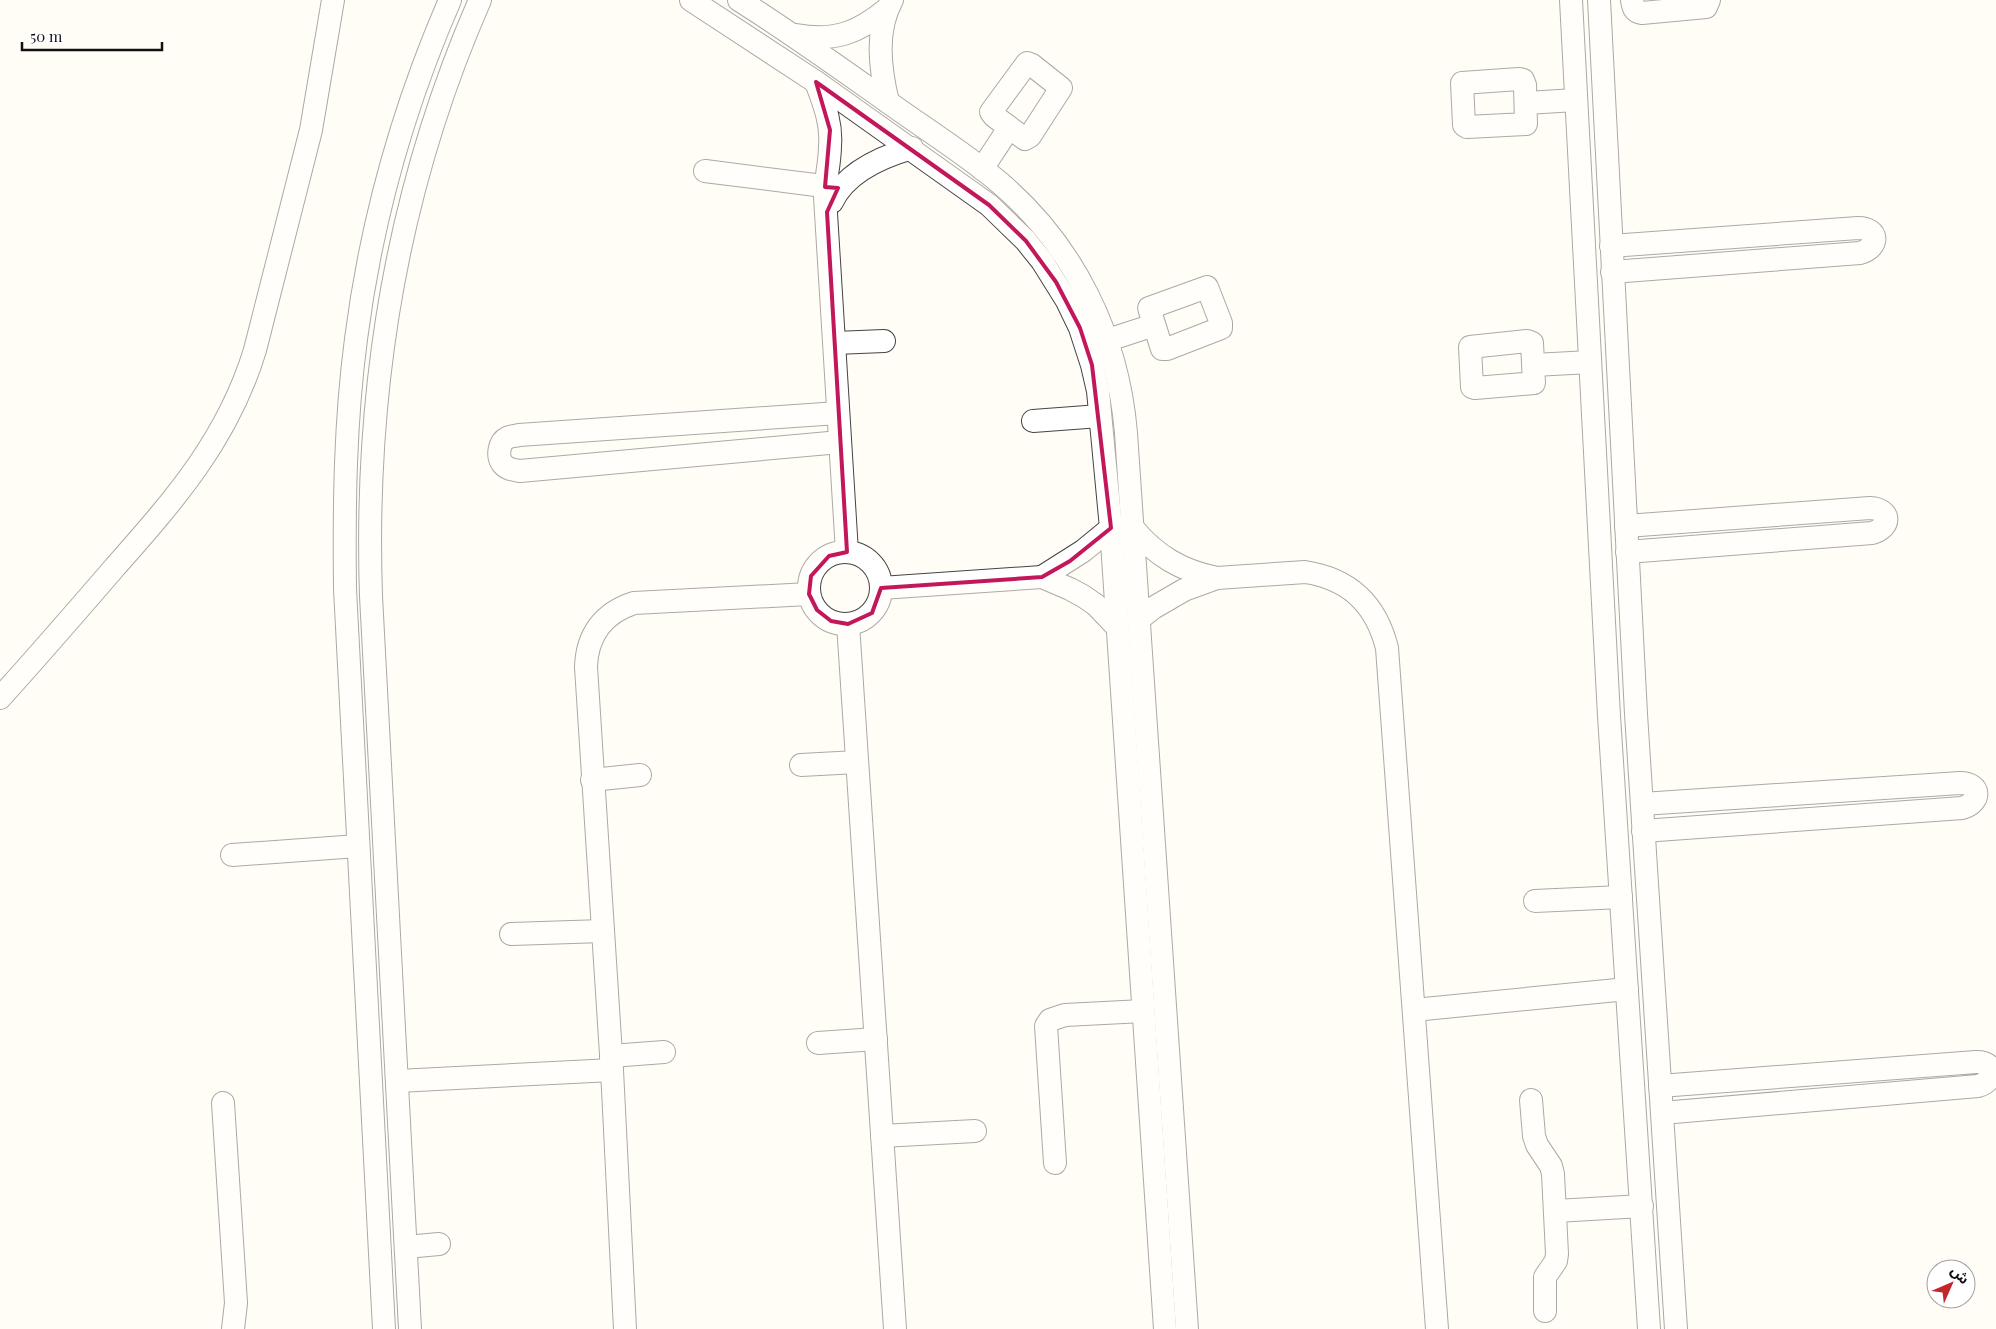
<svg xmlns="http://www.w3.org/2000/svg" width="1996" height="1329" viewBox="0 0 1996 1329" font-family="'Playfair Display','Noto Sans Arabic',serif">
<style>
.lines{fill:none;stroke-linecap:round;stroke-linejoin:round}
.street-casing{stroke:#444;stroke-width:24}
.street{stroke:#fff;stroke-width:22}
.marked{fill:none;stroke:#c2185b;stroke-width:4;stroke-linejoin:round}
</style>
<rect width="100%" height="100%" fill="#fffdf5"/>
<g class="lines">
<defs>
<g id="street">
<path d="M691,0l125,82 173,123 37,36 16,20 25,40 13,27 12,37 6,26 13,137 54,801"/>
<path d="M739,0c54,34 105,71 156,107 35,25 72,48 105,76 74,63 118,153 126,250l61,896"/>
<path d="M1571,0l38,716 40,613"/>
<path d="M1599,0l37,714 40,615"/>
<path d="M1632,0c1,7 2,12 10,13l64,-6 3,-7"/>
<path d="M796,35c38,7 62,-2 91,-26"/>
<path d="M1027,63l5,2 29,23 -31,48 -5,3 -31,-23 -3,-4z"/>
<path d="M1519,79l4,1 2,5 1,39 -59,3 -3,-2 -2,-42z"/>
<path d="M816,82c8,22 16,41 14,64 0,17 -5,34 -5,51l22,355"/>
<path d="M888,102c-8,-33 -13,-71 4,-102"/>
<path d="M1526,103l50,-3"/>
<path d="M982,169l27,-41"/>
<path d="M705,171l134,17"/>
<path d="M832,202c14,-30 49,-45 80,-54"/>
<path d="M1611,246l247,-18c21,0 22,19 2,25l-248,19"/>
<path d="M1207,287l14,36v5l-54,21h-5l-13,-41z"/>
<path d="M1108,340l46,-15"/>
<path d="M1527,341l5,2 2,40 -59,5 -3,-1 -2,-40z"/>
<path d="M835,343l49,-2"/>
<path d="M1534,365l56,-3"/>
<path d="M838,413l-319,22c-3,1 -9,1 -12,3 -8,4 -10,18 -5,25 4,6 11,7 18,8l320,-29"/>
<path d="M1033,421l67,-5"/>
<path d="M1626,526l244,-18c21,1 22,19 2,25l-245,19"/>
<path d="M1133,528c23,28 49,43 84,50"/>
<circle cx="845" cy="588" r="36"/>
<path d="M1042,577l41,-26 28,-23"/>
<path d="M881,588l161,-11 28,12 13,7 13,9 21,22"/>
<path d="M1139,619l14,-11 31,-18 33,-12 88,-6c45,7 71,32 82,76l50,681"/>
<path d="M848,624l47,705"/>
<path d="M0,698c39,-43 77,-87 115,-131 60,-68 113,-128 140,-217l56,-220 22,-130"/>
<path d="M801,765l56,-3"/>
<path d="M592,780l48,-5"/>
<path d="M1642,804l318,-21c21,0 22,19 2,25l-319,23"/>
<path d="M232,855l126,-9"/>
<path d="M1535,901l86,-4"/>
<path d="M511,934l92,-3"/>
<path d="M1414,1010l213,-21"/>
<path d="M818,1043l58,-4"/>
<path d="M611,1056l53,-4"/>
<path d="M398,1081l214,-11"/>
<path d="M1660,1086l316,-24c20,-1 20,19 2,24l-316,27"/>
<path d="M1531,1100l3,36 3,9 14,21 2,8 4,80 -1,7 -11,16v34"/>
<path d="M223,1103l13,200 -3,26"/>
<path d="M882,1136l93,-5"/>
<path d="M1055,1163l-9,-137 4,-6 15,-5 78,-4"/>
<path d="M1556,1211l86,-5"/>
<path d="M406,1247l33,-3"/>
<path d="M384,1329l-39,-740c-1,-84 0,-167 11,-250 15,-117 47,-231 94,-339"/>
<path d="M410,1329l-39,-733c-7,-206 26,-407 109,-596"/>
<path d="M625,1329l-13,-259 -26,-403c1,-32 17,-54 48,-64l175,-9"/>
</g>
</defs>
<use href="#street" class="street-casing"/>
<use href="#street" class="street"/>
</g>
<path d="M0 0H1996V1329H0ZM816,82l173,123 37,36 30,41 24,46 12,37 19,163 -41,33 -28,16 -161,11 -9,25 -24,11 -17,-3 -14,-11 -8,-16 2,-18 18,-20 18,-4 -20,-340 11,-24 -13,-1 5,-57z" fill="#fffdf5" fill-opacity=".55" fill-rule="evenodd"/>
<path class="marked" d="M816,82l173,123 37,36 30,41 24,46 12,37 19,163 -41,33 -28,16 -161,11 -9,25 -24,11 -17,-3 -14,-11 -8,-16 2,-18 18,-20 18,-4 -20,-340 11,-24 -13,-1 5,-57z"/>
<g transform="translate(1951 1284) rotate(45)"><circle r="24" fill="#ffffff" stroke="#a0a0a0"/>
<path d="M0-4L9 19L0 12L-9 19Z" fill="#c4262e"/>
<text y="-8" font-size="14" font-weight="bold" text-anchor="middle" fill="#111111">ش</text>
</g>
<path d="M22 42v8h140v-8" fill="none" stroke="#111111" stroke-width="2.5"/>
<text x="30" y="42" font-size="15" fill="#111111" stroke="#ffffff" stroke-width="4" paint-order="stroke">50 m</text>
</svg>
